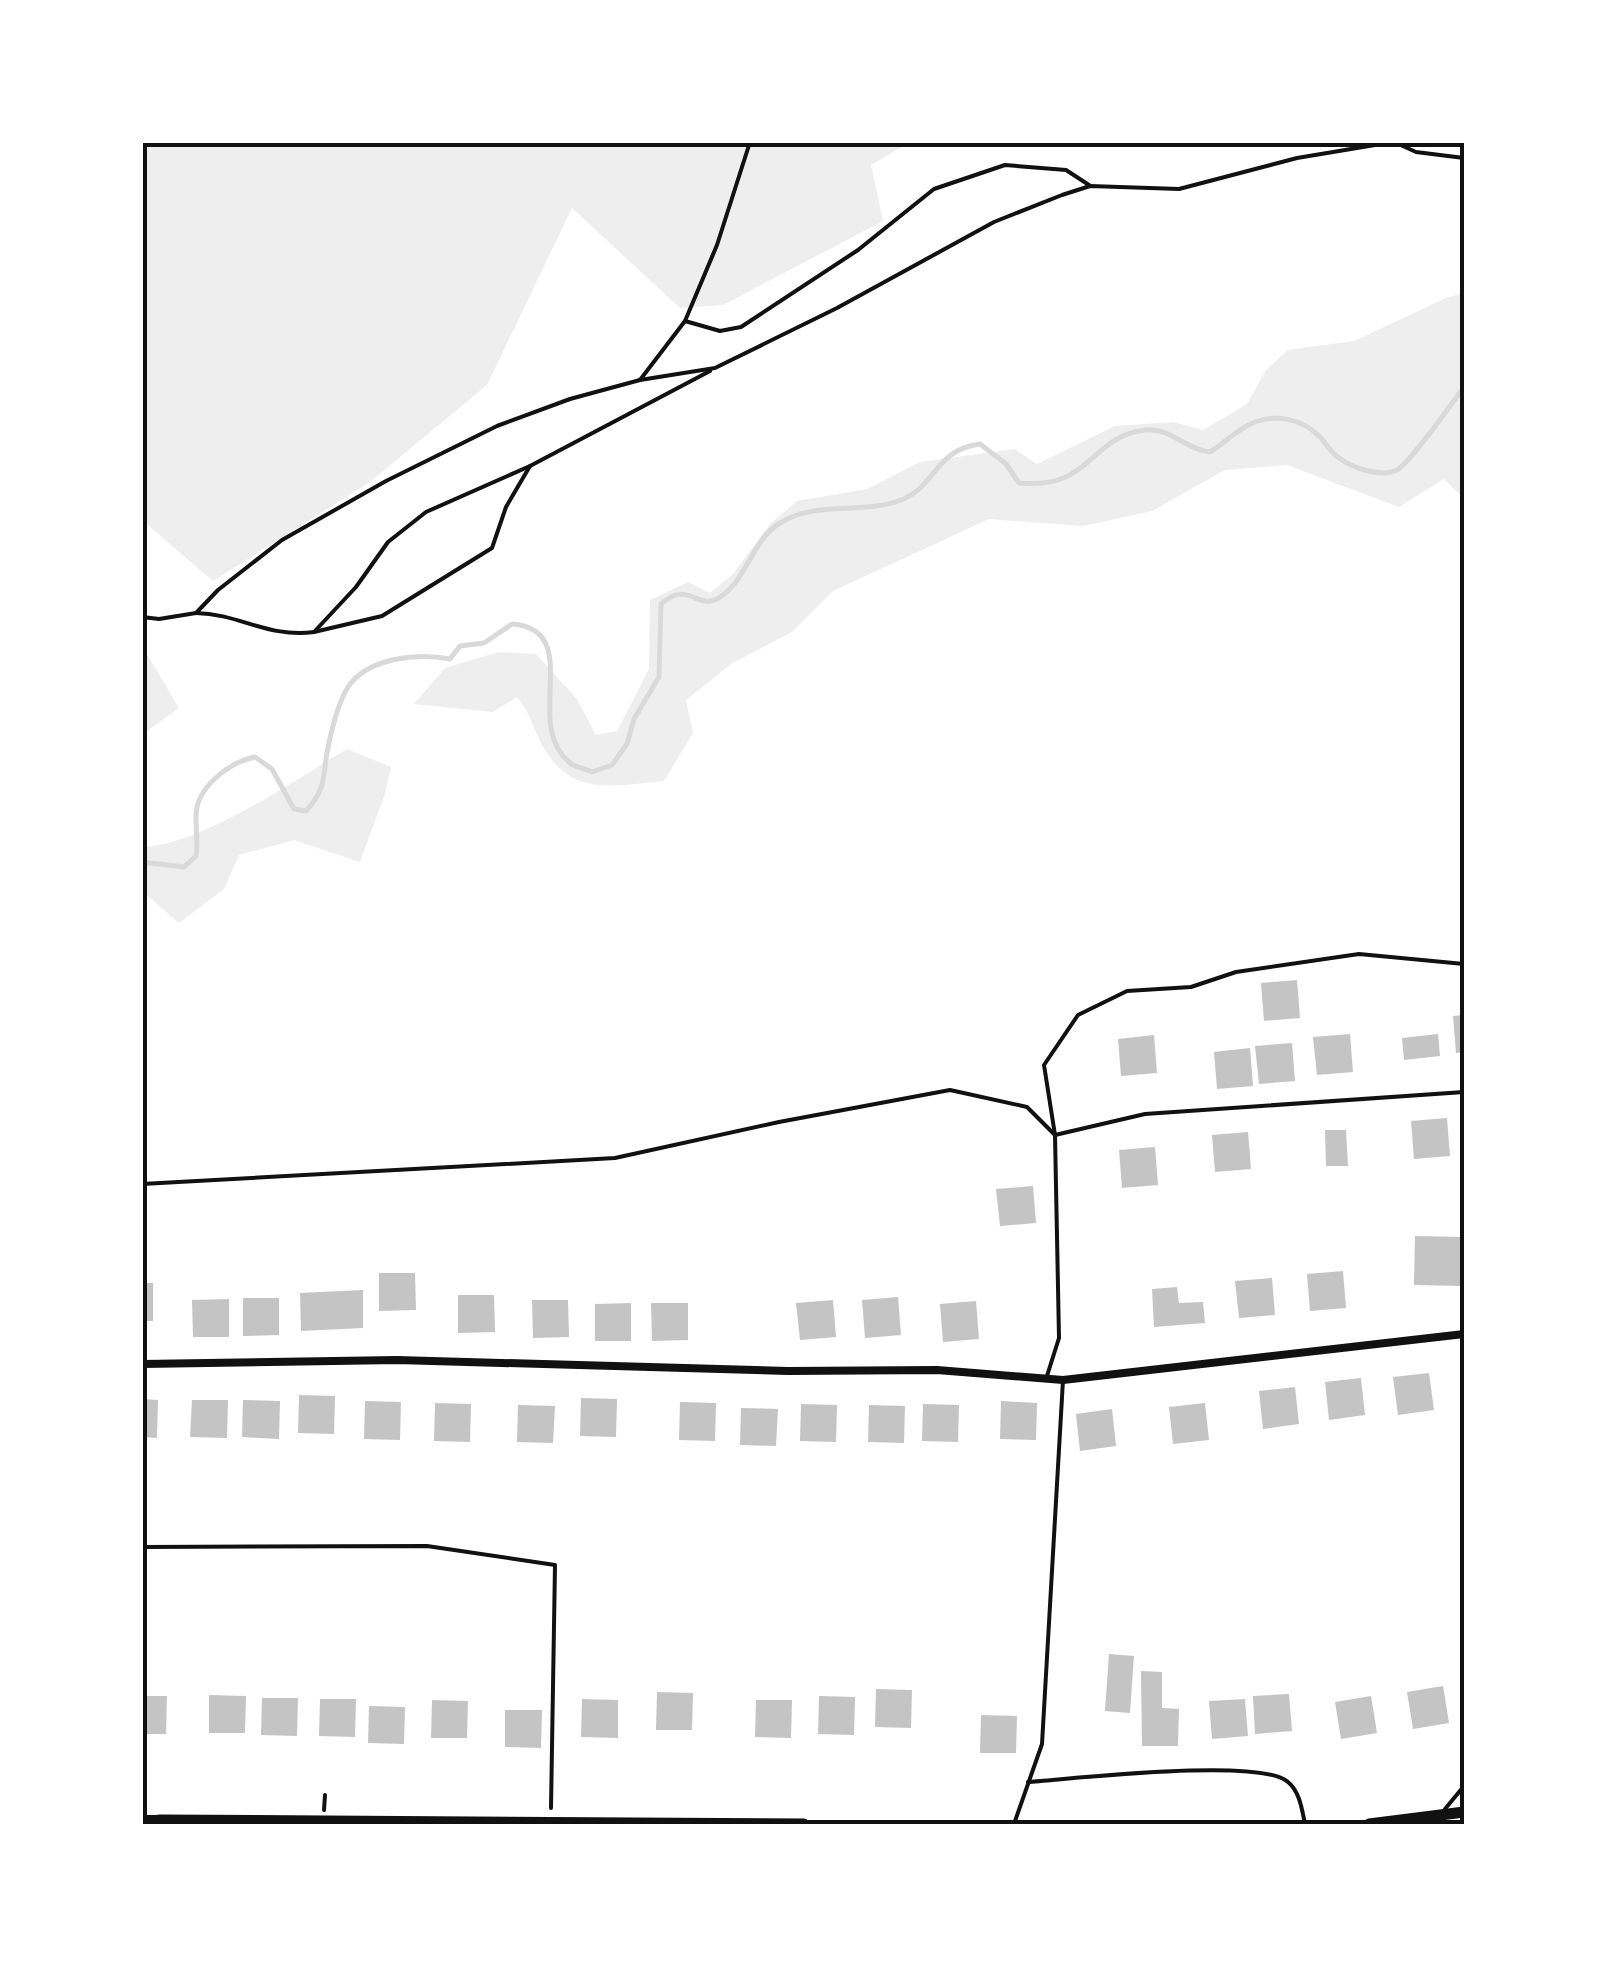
<svg xmlns="http://www.w3.org/2000/svg" width="1607" height="1967" viewBox="0 0 1607 1967" font-family="Montserrat,sans-serif">
<style>
.green{fill:#eee}
.lines{fill:none;stroke-linecap:round;stroke-linejoin:round}
.stream{stroke:#d9d9d9;stroke-width:5}
.building{fill:#c4c4c4}
.path{stroke:#111;stroke-width:4}
.service{stroke:#111;stroke-width:4}
.minor{stroke:#111;stroke-width:8}
.tertiary{stroke:#111;stroke-width:10}
.secondary{stroke:#111;stroke-width:11}
.neatline{fill:none;stroke:#111;stroke-width:4}
</style>
<rect width="100%" height="100%" fill="#fff"/>
<g class="green">
<path d="M143,143h766l-38,22 12,56 -160,84 -43,3 -108,-100 -85,177 -117,97 -157,99 -70,-60z"/>
<path d="M1464,293v206l-20,-20 -45,28 -112,-42 -62,5 -73,41 -69,15 -94,-7 -156,72 -41,41 -61,32 -45,36 7,33 -29,48c-55,5 -96,17 -125,-42 -8,-16 -10,-28 -22,-42l-24,15 -79,-8 31,-36 54,-16 37,2 41,45 19,36 21,-4 32,-62 1,-69 38,-18 22,11 23,-19 37,-50 27,-23 70,-12 53,-27 95,-13 22,15 78,-38 58,-4 30,8 44,-26 19,-34 22,-20 66,-9 92,-43z"/>
<path d="M143,655l5,1 31,52 -36,26z"/>
<path d="M347,749l44,18 -6,27 -25,68 -66,-22 -55,15 -15,34 -45,34 -36,-31v-45c58,-2 152,-67 204,-98z"/>
</g>
<g class="lines">
<path class="stream" d="M142,862l42,5 12,-11c2,-15 0,-25 0,-40 0,-29 34,-54 59,-59l17,12 22,40 12,2c22,-24 16,-35 22,-64 4,-19 10,-44 20,-60 20,-30 70,-34 102,-28l10,-13 24,-3 28,-19c74,6 9,100 58,139 5,4 16,6 22,9l20,-7 15,-21 7,-25 25,-42 2,-73c29,-26 37,11 62,-9 25,-19 30,-56 57,-72 37,-23 82,-8 121,-23 36,-14 33,-50 79,-56l26,20 13,19c74,7 69,-46 126,-53 24,-3 42,20 65,22 16,-10 27,-23 45,-30 22,-8 47,-3 64,14 7,7 12,17 20,22 14,10 42,20 58,12 14,-8 54,-66 67,-83"/>
</g>
<g class="building">
<path d="M1297,980l3,38 -36,3 -3,-38z"/>
<path d="M1464,1015v37l-8,1 -3,-37z"/>
<path d="M1350,1034l3,38 -36,3 -4,-38z"/>
<path d="M1438,1034l2,22 -36,4 -2,-22z"/>
<path d="M1154,1035l3,38 -36,3 -3,-37z"/>
<path d="M1292,1043l3,38 -36,3 -4,-38z"/>
<path d="M1250,1048l3,38 -36,3 -3,-37z"/>
<path d="M1447,1118l3,38 -36,3 -3,-38z"/>
<path d="M1325,1130h21l2,36h-22z"/>
<path d="M1248,1132l3,37 -36,3 -3,-37z"/>
<path d="M1155,1147l3,38 -36,3 -3,-38z"/>
<path d="M1033,1186l3,37 -36,3 -4,-37z"/>
<path d="M1415,1236l49,1v49l-50,-1z"/>
<path d="M1343,1271l3,37 -36,3 -3,-37z"/>
<path d="M379,1273h36l1,37 -37,1z"/>
<path d="M1272,1278l3,37 -36,3 -4,-37z"/>
<rect x="142" y="1283" width="11" height="38"/>
<path d="M1177,1287l2,16 24,-1 2,21 -51,4 -2,-38z"/>
<path d="M363,1290v38l-62,3 -1,-38z"/>
<path d="M458,1295h36l1,37 -37,1z"/>
<path d="M898,1297l3,38 -36,3 -3,-38z"/>
<path d="M243,1298h36v37l-36,1z"/>
<path d="M229,1299v38h-36l-1,-37z"/>
<path d="M532,1300h36l1,37 -36,1z"/>
<path d="M833,1300l3,37 -36,3 -4,-37z"/>
<path d="M976,1301l3,38 -36,3 -3,-38z"/>
<path d="M631,1303v38h-36v-37z"/>
<path d="M651,1303h37v37l-36,1z"/>
<path d="M1429,1373l5,37 -36,5 -5,-38z"/>
<path d="M1361,1378l4,37 -36,5 -4,-38z"/>
<path d="M1295,1387l4,37 -36,5 -4,-38z"/>
<path d="M299,1395l36,1 -1,38 -36,-1z"/>
<path d="M581,1398l36,1 -1,38 -36,-1z"/>
<path d="M142,1399l16,1 -1,38 -15,-1z"/>
<path d="M192,1400h36l-1,38 -37,-1z"/>
<path d="M243,1400l37,1 -1,38 -37,-2z"/>
<path d="M365,1401l36,1 -1,38 -36,-1z"/>
<path d="M1001,1401l36,2 -1,37 -36,-1z"/>
<path d="M680,1402l36,1 -1,38 -36,-1z"/>
<path d="M435,1403l36,1 -1,38 -36,-1z"/>
<path d="M1205,1403l4,37 -36,4 -4,-37z"/>
<path d="M801,1404l36,1 -1,37 -36,-1z"/>
<path d="M923,1404l36,1 -1,37 -36,-1z"/>
<path d="M518,1405l37,1 -2,37 -36,-1z"/>
<path d="M869,1405l36,1 -1,37 -36,-1z"/>
<path d="M741,1408l37,1 -2,37 -36,-1z"/>
<path d="M1112,1409l4,37 -36,5 -4,-37z"/>
<path d="M1109,1654l25,2 -4,57 -25,-2z"/>
<path d="M1141,1671l21,1v36l17,1 -1,37h-36z"/>
<path d="M1443,1686l6,37 -36,6 -6,-37z"/>
<path d="M876,1689l36,1 -1,38 -36,-1z"/>
<path d="M657,1692l36,1 -1,37h-36z"/>
<path d="M1289,1694l3,37 -37,3 -2,-38z"/>
<path d="M209,1695l37,1 -1,37h-36z"/>
<path d="M142,1696h25l-1,38h-24z"/>
<path d="M819,1696l36,1 -1,38 -36,-1z"/>
<path d="M1371,1696l6,37 -36,6 -6,-37z"/>
<path d="M262,1698h36l-1,38 -36,-1z"/>
<path d="M320,1699h36l-1,38 -36,-1z"/>
<path d="M582,1699l36,1v38l-37,-1z"/>
<path d="M1245,1699l3,37 -36,3 -3,-38z"/>
<path d="M432,1700l36,1 -1,37h-36z"/>
<path d="M756,1700h36l-1,38 -36,-1z"/>
<path d="M369,1706l36,1 -1,37 -36,-1z"/>
<path d="M505,1710h37l-1,38 -36,-1z"/>
<path d="M981,1715l36,1 -1,37h-36z"/>
</g>
<g class="lines">
<g class="path">
<path d="M1394,142l22,10 48,6"/>
<path d="M685,321l35,10 21,-4 117,-77 76,-61 71,-24 61,5 23,15"/>
<path d="M640,380l45,-59 32,-76 33,-103"/>
<path d="M196,613c44,1 71,25 118,19l42,-45 32,-45 38,-30 104,-46 180,-95"/>
<path d="M142,617l17,2 37,-6 22,-23 64,-50 104,-59 111,-55 73,-27 70,-19 75,-12 122,-60 157,-86 68,-27 28,-9 89,3 118,-31 96,-16"/>
<path d="M314,632l68,-16 110,-68 14,-41 24,-41"/>
<path d="M142,1547l285,-1 128,19 -4,243"/>
<path d="M324,1810l1,-15"/>
</g>
<g class="service">
<path d="M142,1184l473,-26 164,-36 171,-32 77,17 28,28 90,-21 319,-22"/>
<path d="M1046,1379l13,-41 -4,-203 -11,-70 34,-50 49,-24 64,-4 45,-15 123,-18 105,10"/>
<path d="M1028,1782c44,-3 232,-25 260,0 12,10 14,28 17,42"/>
<path d="M1445,1809l19,-23"/>
<path d="M1014,1824l28,-80 21,-364"/>
</g>
<path class="minor" d="M142,1364l255,-4 391,11 149,-1 126,10 401,-46"/>
<path class="tertiary" d="M142,1820h17"/>
<g class="secondary">
<path d="M159,1824v-4l645,4"/>
<path d="M1369,1824l95,-12"/>
</g>
</g>
<rect width="1607" height="1967" fill="none" stroke="#ffffff" stroke-width="290"/>
<rect x="145" y="145" width="1317" height="1677" class="neatline"/>
</svg>
